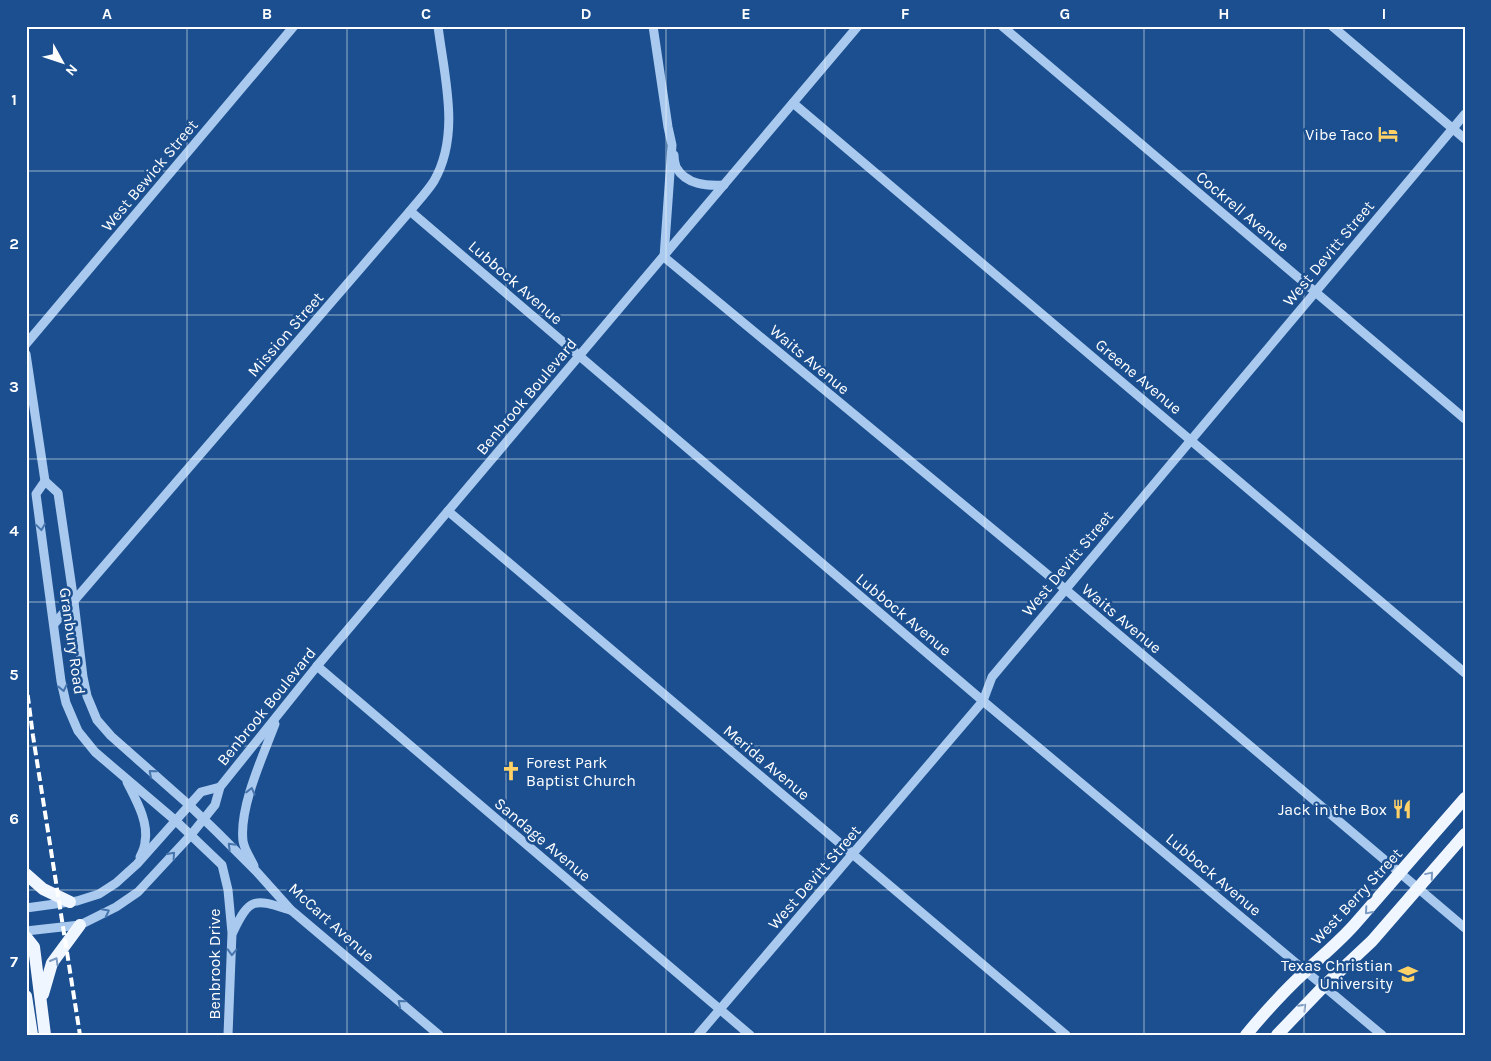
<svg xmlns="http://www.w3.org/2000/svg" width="1491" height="1061" viewBox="0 0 1491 1061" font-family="Karla,sans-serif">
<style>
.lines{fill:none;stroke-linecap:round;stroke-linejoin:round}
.minor{stroke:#a9c9ee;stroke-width:9}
.major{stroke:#f0f6ff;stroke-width:12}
.rail{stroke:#fff;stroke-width:4;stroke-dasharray:9 4;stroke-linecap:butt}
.oneway{stroke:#4674ac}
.oneway2{stroke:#7b9ac1}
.grid{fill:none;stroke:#fff;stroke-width:1;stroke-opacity:0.55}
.labels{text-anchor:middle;stroke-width:5;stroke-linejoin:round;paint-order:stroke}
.poi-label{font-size:16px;fill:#fff;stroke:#1b4f8f;text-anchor:end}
.street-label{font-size:16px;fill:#fff;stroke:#1b4f8f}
.neatline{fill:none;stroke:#fff;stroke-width:2}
.grid-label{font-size:16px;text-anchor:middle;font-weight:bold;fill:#fff}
</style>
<rect width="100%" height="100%" fill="#1b4f8f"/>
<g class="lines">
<g class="minor">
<path d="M653,26l15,101 4,18 -8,112 401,332 400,339"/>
<path d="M1002,26l463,393"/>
<path d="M1332,26l133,113"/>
<path d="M793,103l672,570"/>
<path d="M674,155c0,3 1,9 2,12 10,18 31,19 48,18"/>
<path d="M410,211l573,490 399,334"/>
<path d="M26,344l268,-318"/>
<path d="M26,354l19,127 13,12 16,109 9,75 4,19 10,24 14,16 78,69 29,28 38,38 35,39 148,125"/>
<path d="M45,481l-9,13 25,187 5,22 12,28 17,21 81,69 46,44 6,25 4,43 -4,102"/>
<path d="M448,511l618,524"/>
<path d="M54,624l356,-413c8,-10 17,-19 24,-30 27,-47 10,-105 4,-155"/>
<path d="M317,666l433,369"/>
<path d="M127,782c9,18 22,40 18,60 0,5 -3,11 -5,15"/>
<path d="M254,866c-3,-7 -10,-17 -11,-25 -4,-34 20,-85 32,-117"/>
<path d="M26,908l51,-7 22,-7 17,-11 21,-19 64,-72 19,-5"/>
<path d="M26,931l54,-6 36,-18 22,-15 52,-56 25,-31 5,-18 97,-121 541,-640"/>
<path d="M233,932c17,-36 22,-33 57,-22"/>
<path d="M698,1035l285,-334 9,-24 473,-563"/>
</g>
<g class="major">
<path d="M26,874l17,15 27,13"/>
<path d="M26,937l8,10 11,88"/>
<path d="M43,994l9,-31 28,-38"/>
<path d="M26,996l6,39"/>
<path d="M1246,1035c19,-23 39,-45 61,-65 17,-16 33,-29 48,-46l110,-126"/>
<path d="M1277,1035l47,-49 48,-45 93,-107"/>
</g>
<path class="rail" d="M26,682l7,54 47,299"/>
</g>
<defs><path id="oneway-chevron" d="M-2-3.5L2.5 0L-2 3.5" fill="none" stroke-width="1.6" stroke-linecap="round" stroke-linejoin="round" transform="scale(1.25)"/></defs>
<g class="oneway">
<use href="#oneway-chevron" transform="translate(41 527) rotate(82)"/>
<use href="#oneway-chevron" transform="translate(63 688) rotate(78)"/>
<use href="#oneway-chevron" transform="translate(152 773) rotate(-139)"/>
<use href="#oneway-chevron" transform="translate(251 791) rotate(-76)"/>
<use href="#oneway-chevron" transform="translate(231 846) rotate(-135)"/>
<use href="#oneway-chevron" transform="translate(172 855) rotate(-48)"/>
<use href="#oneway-chevron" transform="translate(106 912) rotate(-27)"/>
<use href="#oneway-chevron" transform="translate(232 952) rotate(92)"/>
<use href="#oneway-chevron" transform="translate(401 1003) rotate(-140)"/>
</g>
<g class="oneway2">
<use href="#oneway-chevron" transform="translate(1430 875) rotate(-50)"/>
<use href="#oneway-chevron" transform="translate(1368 911) rotate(131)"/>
<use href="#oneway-chevron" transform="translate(55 961) rotate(-60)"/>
<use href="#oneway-chevron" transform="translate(1303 1007) rotate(-45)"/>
</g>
<path class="grid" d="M187,26v1009M347,26v1009M506,26v1009M666,26v1009M825,26v1009M985,26v1009M1144,26v1009M1304,26v1009M26,171h1439M26,315h1439M26,459h1439M26,602h1439M26,746h1439M26,890h1439"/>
<defs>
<symbol id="hotel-bare" viewBox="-9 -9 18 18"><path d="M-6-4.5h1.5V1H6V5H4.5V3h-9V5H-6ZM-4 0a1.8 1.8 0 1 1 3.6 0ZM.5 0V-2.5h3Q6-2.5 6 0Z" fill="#ffd166" stroke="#1b4f8f" stroke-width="2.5" paint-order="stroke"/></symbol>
<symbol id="church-bare" viewBox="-9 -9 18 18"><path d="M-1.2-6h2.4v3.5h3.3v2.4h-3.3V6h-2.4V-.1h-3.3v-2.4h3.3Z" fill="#ffd166" stroke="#1b4f8f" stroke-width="2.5" paint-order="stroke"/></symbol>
<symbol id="restaurant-bare" viewBox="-9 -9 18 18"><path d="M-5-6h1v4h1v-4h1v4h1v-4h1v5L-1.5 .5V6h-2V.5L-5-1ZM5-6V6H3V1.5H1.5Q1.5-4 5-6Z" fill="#ffd166" stroke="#1b4f8f" stroke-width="2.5" paint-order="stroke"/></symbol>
<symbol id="university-bare" viewBox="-9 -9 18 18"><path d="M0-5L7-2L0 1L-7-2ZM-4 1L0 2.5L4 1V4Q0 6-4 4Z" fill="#ffd166" stroke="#1b4f8f" stroke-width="2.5" paint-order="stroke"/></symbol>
</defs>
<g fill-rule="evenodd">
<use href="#hotel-bare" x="1374" y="120" width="28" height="28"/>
<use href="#church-bare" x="497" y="757" width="28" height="28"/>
<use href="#restaurant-bare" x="1388" y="795" width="28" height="28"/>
<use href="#university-bare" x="1394" y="960" width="28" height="28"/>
</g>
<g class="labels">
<g class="poi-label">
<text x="1373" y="140">Vibe Taco</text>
<text x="526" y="768" text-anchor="start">Forest Park<tspan x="526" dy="18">Baptist Church</tspan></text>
<text x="1387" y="815">Jack in the Box</text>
<text x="1393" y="971">Texas Christian<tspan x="1393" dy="18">University</tspan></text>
</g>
<g class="street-label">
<text transform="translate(149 175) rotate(-50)" y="6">West Bewick Street</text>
<text transform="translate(1243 211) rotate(40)" y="6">Cockrell Avenue</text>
<text transform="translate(1328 253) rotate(-50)" y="6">West Devitt Street</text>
<text transform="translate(516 282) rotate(41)" y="6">Lubbock Avenue</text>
<text transform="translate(285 334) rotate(-49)" y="6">Mission Street</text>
<text transform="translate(810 359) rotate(40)" y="6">Waits Avenue</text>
<text transform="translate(1139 376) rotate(40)" y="6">Greene Avenue</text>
<text transform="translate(526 396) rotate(-50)" y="6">Benbrook Boulevard</text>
<text transform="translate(1067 563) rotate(-50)" y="6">West Devitt Street</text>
<text transform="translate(904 614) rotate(40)" y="6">Lubbock Avenue</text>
<text transform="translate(1122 618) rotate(40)" y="6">Waits Avenue</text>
<text transform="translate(73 641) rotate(82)" y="6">Granbury Road</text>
<text transform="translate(266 706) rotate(-51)" y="6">Benbrook Boulevard</text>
<text transform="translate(767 762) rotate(40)" y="6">Merida Avenue</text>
<text transform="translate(543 839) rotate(40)" y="6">Sandage Avenue</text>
<text transform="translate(1214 874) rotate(40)" y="6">Lubbock Avenue</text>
<text transform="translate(814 877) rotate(-49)" y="6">West Devitt Street</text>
<text transform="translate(1356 896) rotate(-47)" y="6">West Berry Street</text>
<text transform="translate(332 922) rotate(42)" y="6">McCart Avenue</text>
<text transform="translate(214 964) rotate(-90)" y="6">Benbrook Drive</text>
</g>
</g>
<rect width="1491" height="1061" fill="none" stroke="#1b4f8f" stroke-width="55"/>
<g transform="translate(62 62) rotate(130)" stroke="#1b4f8f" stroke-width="4" paint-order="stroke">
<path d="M0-4L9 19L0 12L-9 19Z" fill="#ffffff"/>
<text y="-8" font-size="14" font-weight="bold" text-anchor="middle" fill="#ffffff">N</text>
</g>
<rect x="28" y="28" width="1436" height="1006" class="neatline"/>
<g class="grid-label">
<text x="107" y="19">A</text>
<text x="267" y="19">B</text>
<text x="426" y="19">C</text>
<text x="586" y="19">D</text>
<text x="746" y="19">E</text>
<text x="905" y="19">F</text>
<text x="1065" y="19">G</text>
<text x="1224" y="19">H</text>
<text x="1384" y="19">I</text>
<text x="14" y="105">1</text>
<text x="14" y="249">2</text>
<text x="14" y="392">3</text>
<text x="14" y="536">4</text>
<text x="14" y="680">5</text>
<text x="14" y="824">6</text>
<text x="14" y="967">7</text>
</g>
</svg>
